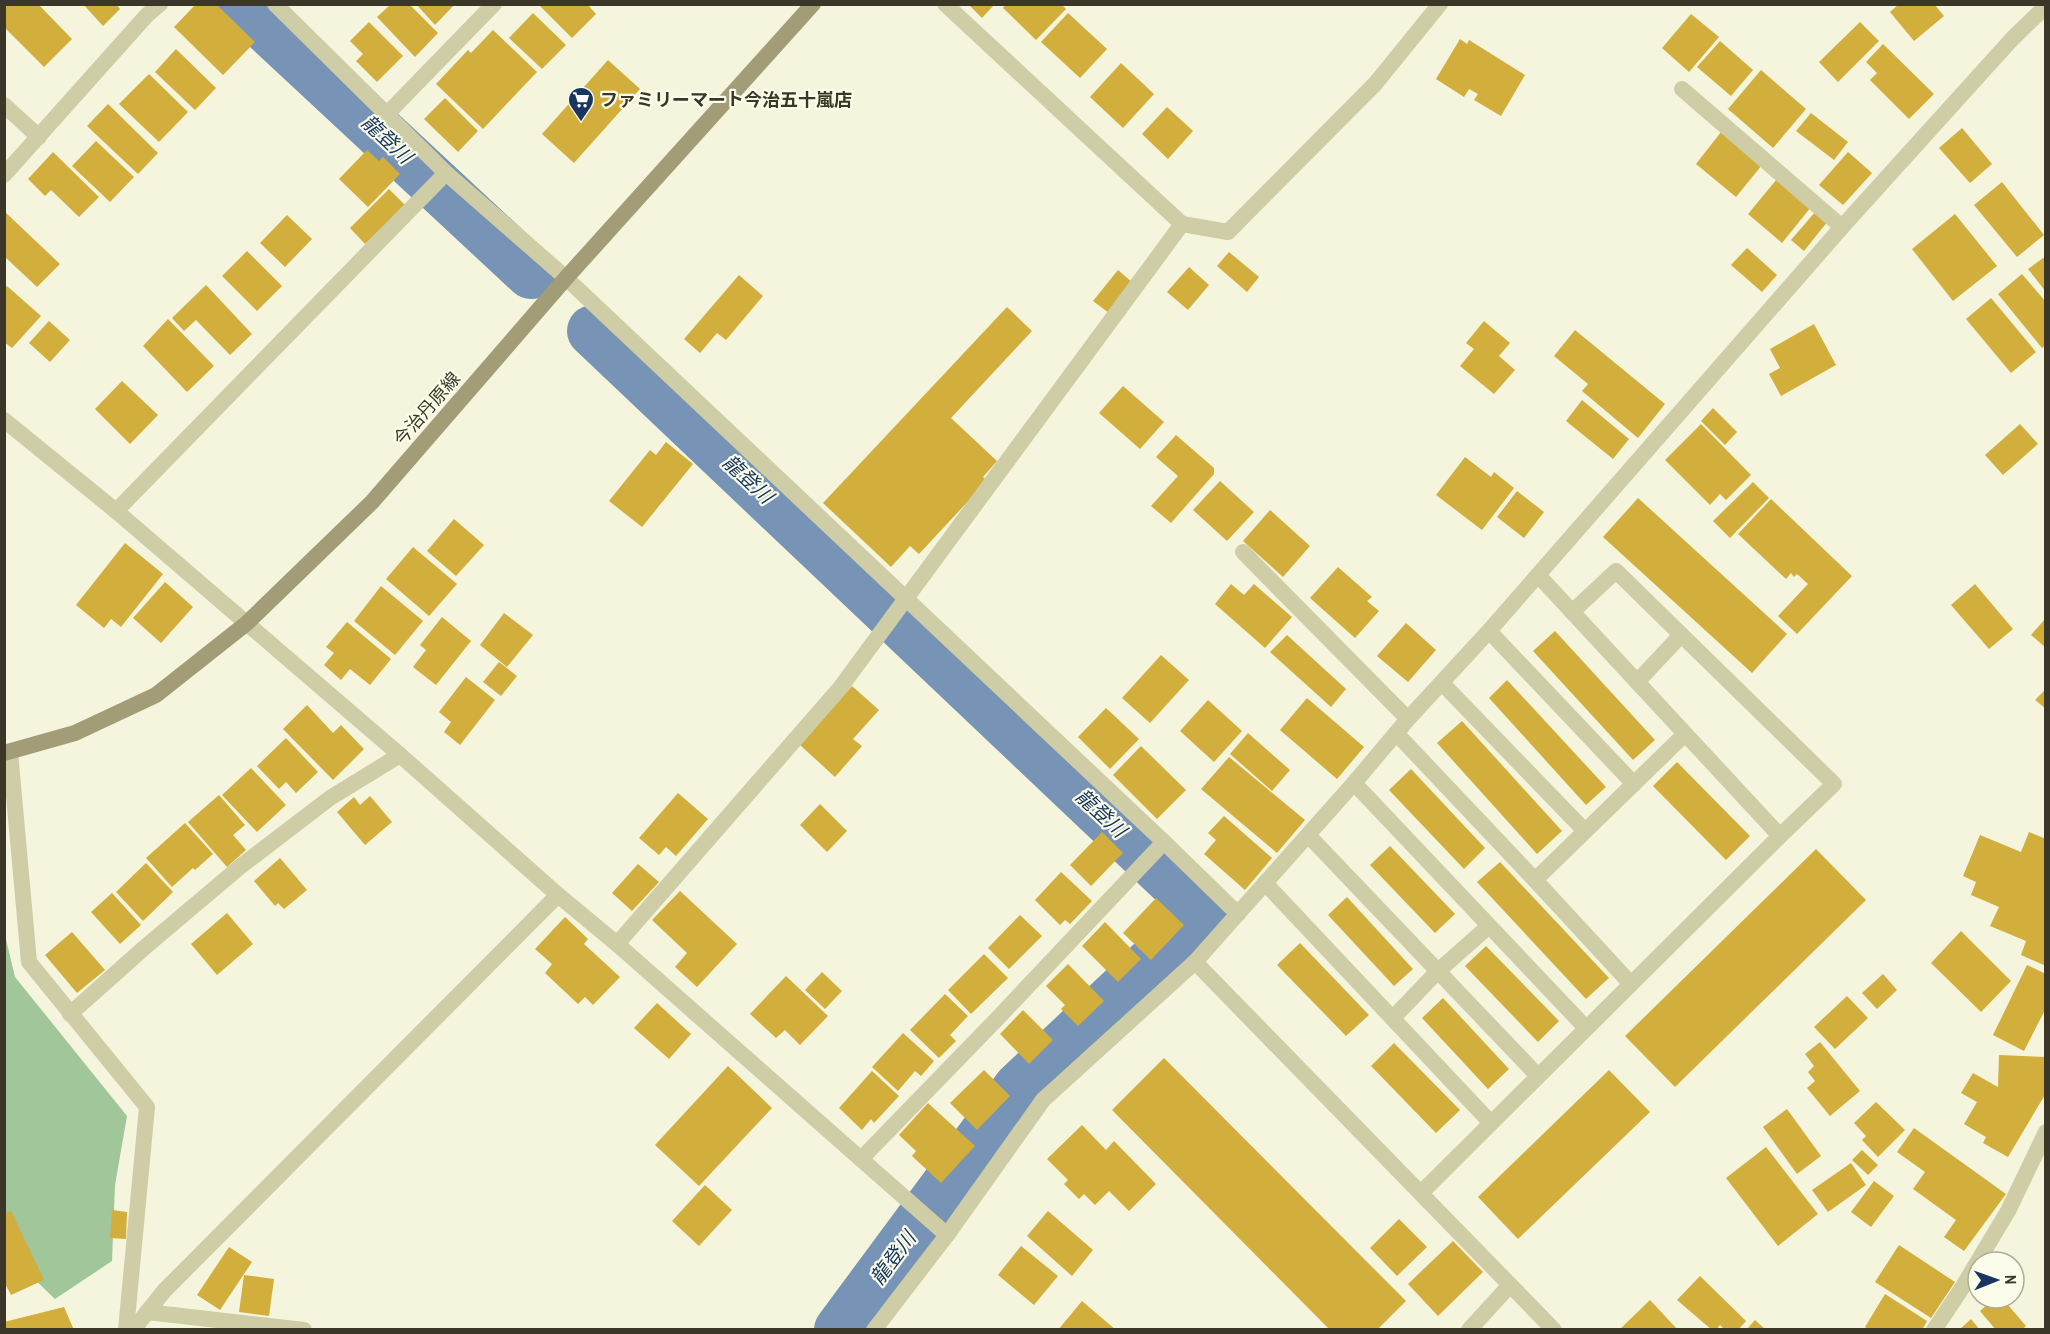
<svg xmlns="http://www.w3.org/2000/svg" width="2050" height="1334" viewBox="0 0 2050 1334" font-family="'Archivo Narrow','Noto Sans JP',sans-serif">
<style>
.green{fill:#a0c69a}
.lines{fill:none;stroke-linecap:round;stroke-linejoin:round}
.river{stroke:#7793b5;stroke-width:52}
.building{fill:#d2ae3c}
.minor{stroke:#cecda6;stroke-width:16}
.secondary{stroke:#a29d77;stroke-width:16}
.labels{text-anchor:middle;stroke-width:4.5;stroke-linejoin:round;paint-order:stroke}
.poi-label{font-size:18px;font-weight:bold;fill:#3a3728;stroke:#fbfce9;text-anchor:start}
.street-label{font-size:18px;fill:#3a3728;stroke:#fbfce9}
.water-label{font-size:20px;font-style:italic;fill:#183660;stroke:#fbfce9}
</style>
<rect width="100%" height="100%" fill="#f4f5dc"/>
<path class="green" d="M4,931l11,46 112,139 -12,69 -3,76 -57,38 -27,-26 -23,-44z"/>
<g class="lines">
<g class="river">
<path d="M242,4l289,269"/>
<path d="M593,331l613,581 -187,176 -179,242"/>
</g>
</g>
<g class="building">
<path d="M6,4h32l34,35 -28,28 -40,-40v-21z"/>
<path d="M83,4h33l4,5 -17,17z"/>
<path d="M196,4h20l39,38 -32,33 -49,-48z"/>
<path d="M416,4h39l-20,21z"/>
<path d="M541,4h46l9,10 -24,24 -32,-32z"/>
<path d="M1006,4h55l5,5 -30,31 -33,-32z"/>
<path d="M1899,4h35l10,12 -30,25 -24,-29z"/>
<path d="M390,5h20l28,28 -23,24 -38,-40z"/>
<path d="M971,5h23l-12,13 -12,-12z"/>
<path d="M533,13l33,32 -24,24 -33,-31z"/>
<path d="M1068,13l39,36 -27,29 -39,-36z"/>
<path d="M1691,14l28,23 -30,35 -27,-24z"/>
<path d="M369,22l34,34 -26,26 -21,-21 7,-7 -13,-13z"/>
<path d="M1860,22l19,19 -41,41 -19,-20z"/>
<path d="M493,30l44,42 -54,57 -47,-45 32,-34 3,3z"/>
<path d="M1460,39l7,5 2,-4 56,35 -24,41 -27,-16 4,-6 -9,-5 -5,8 -28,-18z"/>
<path d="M1720,41l33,29 -22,26 -34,-29z"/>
<path d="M1883,44l51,50 -25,25 -39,-39 7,-7 -11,-11z"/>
<path d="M176,49l40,39 -21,22 -40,-38z"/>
<path d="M608,60l32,29 -66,74 -32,-29z"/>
<path d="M1121,63l33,31 -31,34 -33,-31z"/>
<path d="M1761,70l45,39 -33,39 -45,-39z"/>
<path d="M149,74l39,38 -29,30 -40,-38z"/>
<path d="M445,98l33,33 -20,21 -34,-33z"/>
<path d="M108,104l50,49 -20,21 -51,-48z"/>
<path d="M1167,107l26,24 -25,28 -26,-25z"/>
<path d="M1811,113l37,29 -14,18 -38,-29z"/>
<path d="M1962,128l30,36 -22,19 -31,-35z"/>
<path d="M1721,132l41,33 -26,32 -40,-33z"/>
<path d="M96,141l38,36 -24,25 -38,-36z"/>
<path d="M367,150l12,11 4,-4 17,17 -32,33 -29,-28z"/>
<path d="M53,152l46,45 -20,20 -28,-27 -6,6 -17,-17z"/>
<path d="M1848,152l24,21 -29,32 -24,-20z"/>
<path d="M1777,179l34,28 -29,36 -34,-29z"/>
<path d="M2002,182l42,53 -27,22 -43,-52z"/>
<path d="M389,189l16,16 -40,39 -15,-16z"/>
<path d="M4,211l56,53 -23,23 -33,-31z"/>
<path d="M1816,211l12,10 -24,30 -13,-11z"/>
<path d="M1955,214l42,52 -44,35 -41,-52z"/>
<path d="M287,215l25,24 -27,28 -25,-24z"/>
<path d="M1747,248l30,27 -15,17 -31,-27z"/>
<path d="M247,251l35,35 -25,25 -35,-35z"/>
<path d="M1229,252l30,25 -12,15 -30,-26z"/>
<path d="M2046,256v36l-18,-23z"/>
<path d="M1189,267l20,18 -21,25 -21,-18z"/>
<path d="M1118,270l15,13 -24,30 -16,-12z"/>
<path d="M2022,274l24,28v43l-4,3 -44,-54z"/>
<path d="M739,275l24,21 -37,44 -9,-7 -17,20 -16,-14z"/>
<path d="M206,285l46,49 -22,21 -34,-35 -12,11 -12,-13z"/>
<path d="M7,286l34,30 -29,32 -8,-6v-53z"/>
<path d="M1991,298l45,54 -25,21 -45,-54z"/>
<path d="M1007,307l25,24 -81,87 46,43 -14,16 4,4 -68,73 -9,-8 -19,21 -68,-64z"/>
<path d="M168,319l46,47 -27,26 -44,-46z"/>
<path d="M49,321l21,19 -20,22 -21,-19z"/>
<path d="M1484,321l26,22 -11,13 16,14 -21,24 -34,-28 14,-17 -8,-6z"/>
<path d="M1814,324l22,41 -55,31 -12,-22 11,-6 -10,-19z"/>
<path d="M1575,330l90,74 -27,34 -56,-47 6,-7 -34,-28z"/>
<path d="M122,381l36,34 -28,29 -35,-35z"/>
<path d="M1123,386l41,36 -24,27 -41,-36z"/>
<path d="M1582,400l47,39 -16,20 -47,-38z"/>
<path d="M1713,408l24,24 -12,13 -24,-24z"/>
<path d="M1701,424l50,51 -25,25 -6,-6 -10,11 -45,-45z"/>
<path d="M2020,424l18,20 -35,31 -18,-20z"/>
<path d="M1176,435l38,33v6l-43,49 -20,-17 27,-30 -22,-19z"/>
<path d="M666,442l27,22 -51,63 -33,-26 41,-51 6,5z"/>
<path d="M1465,457l26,20 3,-5 20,16 -32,42 -46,-35z"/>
<path d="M1220,481l34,31 -27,29 -34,-31z"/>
<path d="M1753,482l16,16 -39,40 -17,-17z"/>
<path d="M1517,491l27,21 -20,26 -27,-21z"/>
<path d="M1638,498l149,136 -35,39 -149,-136z"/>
<path d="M1771,499l81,77 -55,58 -19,-18 30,-32 -11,-10 -3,3 -3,-4 -5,6 -48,-45z"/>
<path d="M1270,510l40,36 -27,31 -40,-36z"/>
<path d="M454,519l30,26 -28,31 -29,-25z"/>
<path d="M125,543l38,31 -42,53 -10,-8 -7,9 -28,-23z"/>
<path d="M413,547l44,37 -28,32 -43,-37z"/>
<path d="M1338,567l34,30 -5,4 12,10 -24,27 -45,-40z"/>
<path d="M165,582l28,25 -32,36 -28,-25z"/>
<path d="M1231,584l13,11 10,-11 38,33 -27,31 -50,-44z"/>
<path d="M1975,584l38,45 -24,20 -38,-44z"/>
<path d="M381,586l42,35 -28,34 -41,-34z"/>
<path d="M504,613l29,22 -26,32 -27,-22z"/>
<path d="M442,617l29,24 -35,44 -23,-18 13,-17 -6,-5z"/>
<path d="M2046,618v30l-15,-13z"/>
<path d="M347,622l44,37 -21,26 -20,-16 -9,11 -17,-15 10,-12 -8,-6z"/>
<path d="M1406,623l30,27 -28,32 -31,-26z"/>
<path d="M1555,631l100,109 -22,20 -100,-109z"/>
<path d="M1287,635l59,54 -15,18 -61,-55z"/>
<path d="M1161,655l28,25 -39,43 -28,-25z"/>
<path d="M499,662l18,14 -16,20 -18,-14z"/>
<path d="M466,677l29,23 -35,45 -16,-13 7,-10 -12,-10z"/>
<path d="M1507,680l99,107 -20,18 -97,-107z"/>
<path d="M852,686l27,24 -26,29 9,7 -27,31 -35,-32z"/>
<path d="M2046,689v20l-11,-9z"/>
<path d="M1307,698l57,49 -27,32 -57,-49z"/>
<path d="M1208,700l34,31 -28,31 -34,-31z"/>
<path d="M307,705l26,28 8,-8 23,24 -31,31 -50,-51z"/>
<path d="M1106,708l33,31 -29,30 -32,-32z"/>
<path d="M1462,721l100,110 -25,23 -100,-111z"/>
<path d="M1248,733l42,37 -18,21 -42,-37z"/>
<path d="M286,738l32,34 -22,21 -10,-11 -7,7 -22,-23z"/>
<path d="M1141,746l45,44 -29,29 -44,-44z"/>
<path d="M1229,757l76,63 -28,33 -76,-64z"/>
<path d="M1677,762l73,74 -24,24 -73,-74z"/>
<path d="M251,768l35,37 -29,27 -35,-37z"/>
<path d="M1411,769l74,79 -21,21 -75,-79z"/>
<path d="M678,793l30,26 -32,37 -10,-9 -7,8 -20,-17z"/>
<path d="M219,795l26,30 -12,10 13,15 -19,17 -39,-45z"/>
<path d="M370,796l22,26 -27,23 -28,-33 17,-15 6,8z"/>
<path d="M820,804l27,27 -20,21 -27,-27z"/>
<path d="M1224,816l48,42 -27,32 -41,-36 12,-14 -8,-7z"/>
<path d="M185,823l28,31 -18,16 -2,-2 -21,19 -26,-29z"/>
<path d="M1102,832l21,21 -32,33 -21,-21z"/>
<path d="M2029,832l17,7v127l-25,-11 5,-14 -36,-15 9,-19 -28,-12 5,-13 -13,-6 17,-41 41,17z"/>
<path d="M1390,846l65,68 -20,19 -65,-68z"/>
<path d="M1816,849l50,51 -191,187 -50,-51z"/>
<path d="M280,858l27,32 -23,19 -6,-6 -3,3 -21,-25z"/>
<path d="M1500,862l109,116 -23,21 -109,-117z"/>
<path d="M146,863l27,29 -30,29 -27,-29z"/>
<path d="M638,864l21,18 -27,29 -20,-18z"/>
<path d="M1061,872l31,29 -22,23 -5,-4 -5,5 -25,-25z"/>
<path d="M680,891l57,53 -40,43 -22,-20 12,-14 -35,-33z"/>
<path d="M112,893l29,32 -21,19 -29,-32z"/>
<path d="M1347,897l66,72 -19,17 -66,-71z"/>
<path d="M1156,898l28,27 -33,35 -28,-27z"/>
<path d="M227,913l26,31 -36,31 -26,-31z"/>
<path d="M1020,915l22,21 -33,33 -21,-21z"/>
<path d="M565,917l23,22 -4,5 36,33 -27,28 -8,-8 -7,7 -33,-31 7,-9 -17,-15z"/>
<path d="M1105,922l36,37 -23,23 -36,-36z"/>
<path d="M1961,931l50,50 -30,31 -50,-49z"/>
<path d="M72,932l33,38 -28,23 -32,-38z"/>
<path d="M1300,943l69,72 -23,21 -69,-71z"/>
<path d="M1486,946l73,75 -21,21 -73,-76z"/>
<path d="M984,954l24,24 -37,36 -23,-24z"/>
<path d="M1068,964l36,37 -26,25 -17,-17 4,-4 -19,-19z"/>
<path d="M2027,965l19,9v34l-22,43 -31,-16z"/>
<path d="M822,972l20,19 -17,18 -20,-19z"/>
<path d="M1883,974l14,16 -20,19 -15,-16z"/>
<path d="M786,976l42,40 -28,29 -15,-15 -9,8 -26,-24z"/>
<path d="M945,994l23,22 -18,19 6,6 -17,17 -29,-28z"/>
<path d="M1847,996l21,22 -33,31 -21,-22z"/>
<path d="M1443,998l66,71 -21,20 -66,-71z"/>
<path d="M657,1003l34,31 -22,25 -35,-31z"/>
<path d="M1023,1010l30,30 -24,24 -29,-30z"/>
<path d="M903,1033l31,28 -13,15 -6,-5 -17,20 -26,-24z"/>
<path d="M1820,1042l40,49 -30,25 -23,-28 8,-7 -7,-9 6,-6 -9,-12z"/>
<path d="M1394,1043l66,67 -24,23 -65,-67z"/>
<path d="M1999,1055l47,2v36l-38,64 -25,-14 3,-6 -22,-13 13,-22 -16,-9 12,-20 25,14z"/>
<path d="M1164,1058l242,243 -29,29h-47l-218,-220z"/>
<path d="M728,1066l44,42 -73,78 -44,-41z"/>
<path d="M984,1070l26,26 -33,34 -27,-27z"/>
<path d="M1609,1070l41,42 -132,127 -40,-42z"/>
<path d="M872,1071l27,25 -25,27 -3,-4 -9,11 -23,-22z"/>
<path d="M1876,1102l29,28 -27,27 -16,-17 4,-4 -12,-13z"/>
<path d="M928,1103l47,43 -34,37 -29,-27 4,-5 -17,-16z"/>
<path d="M1787,1109l34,47 -24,18 -34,-47z"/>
<path d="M1082,1125l24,25 8,-9 42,43 -27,27 -20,-20 -14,14 -11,-11 -5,5 -15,-15 4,-4 -21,-21z"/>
<path d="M1914,1128l92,66 -42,57 -20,-14 12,-17 -43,-31 12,-17 -28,-20z"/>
<path d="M1766,1147l52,67 -40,32 -52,-68z"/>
<path d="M1862,1150l16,15 -10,10 -16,-15z"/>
<path d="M1851,1163l15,22 -38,27 -16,-22z"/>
<path d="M1874,1181l20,15 -23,31 -20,-15z"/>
<path d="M705,1185l27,25 -33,36 -27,-25z"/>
<path d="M112,1210l15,2 -1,27 -16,-1z"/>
<path d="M11,1211l33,69 -33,15 -7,-13v-68z"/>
<path d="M1048,1211l45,39 -21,26 -45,-40z"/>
<path d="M1399,1219l28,28 -30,29 -27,-28z"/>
<path d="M1453,1241l30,31 -45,44 -30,-32z"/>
<path d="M1899,1245l56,37 -24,36 -56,-36z"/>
<path d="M1021,1246l37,30 -24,29 -36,-30z"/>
<path d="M229,1247l23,15 -32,48 -23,-15z"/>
<path d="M244,1275l30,4 -5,37 -30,-4z"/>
<path d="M1700,1276l46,45 -8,9h-13l-5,-5 -4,5h-4l-35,-30z"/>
<path d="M1885,1294l42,27 -5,9h-53l-4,-3z"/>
<path d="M1995,1298h7l24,28 -4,4h-26l-16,-19z"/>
<path d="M1650,1300l28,30h-59z"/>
<path d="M1082,1301l34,29h-58z"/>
<path d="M64,1307l10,23h-70v-8z"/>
<path d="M1971,1319l9,11h-21z"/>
<path d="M1755,1320l11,10h-20z"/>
</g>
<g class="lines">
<g class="minor">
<path d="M275,4l171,169 120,105 598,564 74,72"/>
<path d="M1682,89l160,138"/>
<path d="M4,105l35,32"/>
<path d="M387,114l107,-110"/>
<path d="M4,175l143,-160 13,-11"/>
<path d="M1182,224l46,8 147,-148 65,-80"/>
<path d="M4,420l112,91 284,244 158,140 59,49 330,291"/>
<path d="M116,511l330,-338"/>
<path d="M1243,552l165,167"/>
<path d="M1572,612l44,-41 218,213 -54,52"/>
<path d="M1489,631l145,153"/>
<path d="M1637,682l44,-47"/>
<path d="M1442,683l143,148"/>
<path d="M1396,733l139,147"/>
<path d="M10,752l19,210 118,145 -21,223"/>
<path d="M1354,783l232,245"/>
<path d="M1308,835l230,241"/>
<path d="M1265,883l226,240"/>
<path d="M617,944l223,-256 342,-464 -237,-220"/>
<path d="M1195,962l359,368"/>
<path d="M1631,984l-96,-104 150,-146"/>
<path d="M70,1014l74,-66 97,-82 89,-68 70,-43"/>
<path d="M1393,1018l44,-46 52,-46"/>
<path d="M861,1159l134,-138 169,-179"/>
<path d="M1421,1193l359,-357 -242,-261"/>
<path d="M147,1312l157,18"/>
<path d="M133,1330l31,-39 394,-396"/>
<path d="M874,1330l73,-95 96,-135 152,-138 159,-179 54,-64 81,-88 353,-404 170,-188 34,-33"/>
<path d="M1469,1330l41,-45"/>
<path d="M1934,1330l28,-42 46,-77 38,-79"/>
</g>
<path class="secondary" d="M4,753l71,-20 81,-38 91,-72 125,-121 194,-224 247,-274"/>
</g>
<defs>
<symbol id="supermarket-pin" viewBox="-11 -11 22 30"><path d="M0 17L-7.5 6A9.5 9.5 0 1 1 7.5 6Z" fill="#183660" stroke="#fbfce9"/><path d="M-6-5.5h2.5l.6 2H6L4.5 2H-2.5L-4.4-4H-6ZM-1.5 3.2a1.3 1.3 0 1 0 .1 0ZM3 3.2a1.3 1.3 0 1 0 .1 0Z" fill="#fff"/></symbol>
</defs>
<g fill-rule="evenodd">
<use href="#supermarket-pin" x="566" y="85" width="30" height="40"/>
</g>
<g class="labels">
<g class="poi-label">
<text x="600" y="106">ファミリーマート今治五十嵐店</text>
</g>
<g class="street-label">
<text transform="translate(427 409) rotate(-49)" y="6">今治丹原線</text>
</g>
<g class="water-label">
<text transform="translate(387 139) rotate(43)" y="7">龍登川</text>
<text transform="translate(748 479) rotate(43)" y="7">龍登川</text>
<text transform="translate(1101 813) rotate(43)" y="7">龍登川</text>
<text transform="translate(893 1258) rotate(-53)" y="7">龍登川</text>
</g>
</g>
<rect width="2050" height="1334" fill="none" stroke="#3a3728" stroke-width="12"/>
<g transform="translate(1996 1280) rotate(89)"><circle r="28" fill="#fbfce9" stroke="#aead9c" stroke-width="1.5"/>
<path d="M0-4.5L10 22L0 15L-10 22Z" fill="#183660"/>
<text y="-9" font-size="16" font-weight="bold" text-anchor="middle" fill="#3a3728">N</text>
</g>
</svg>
